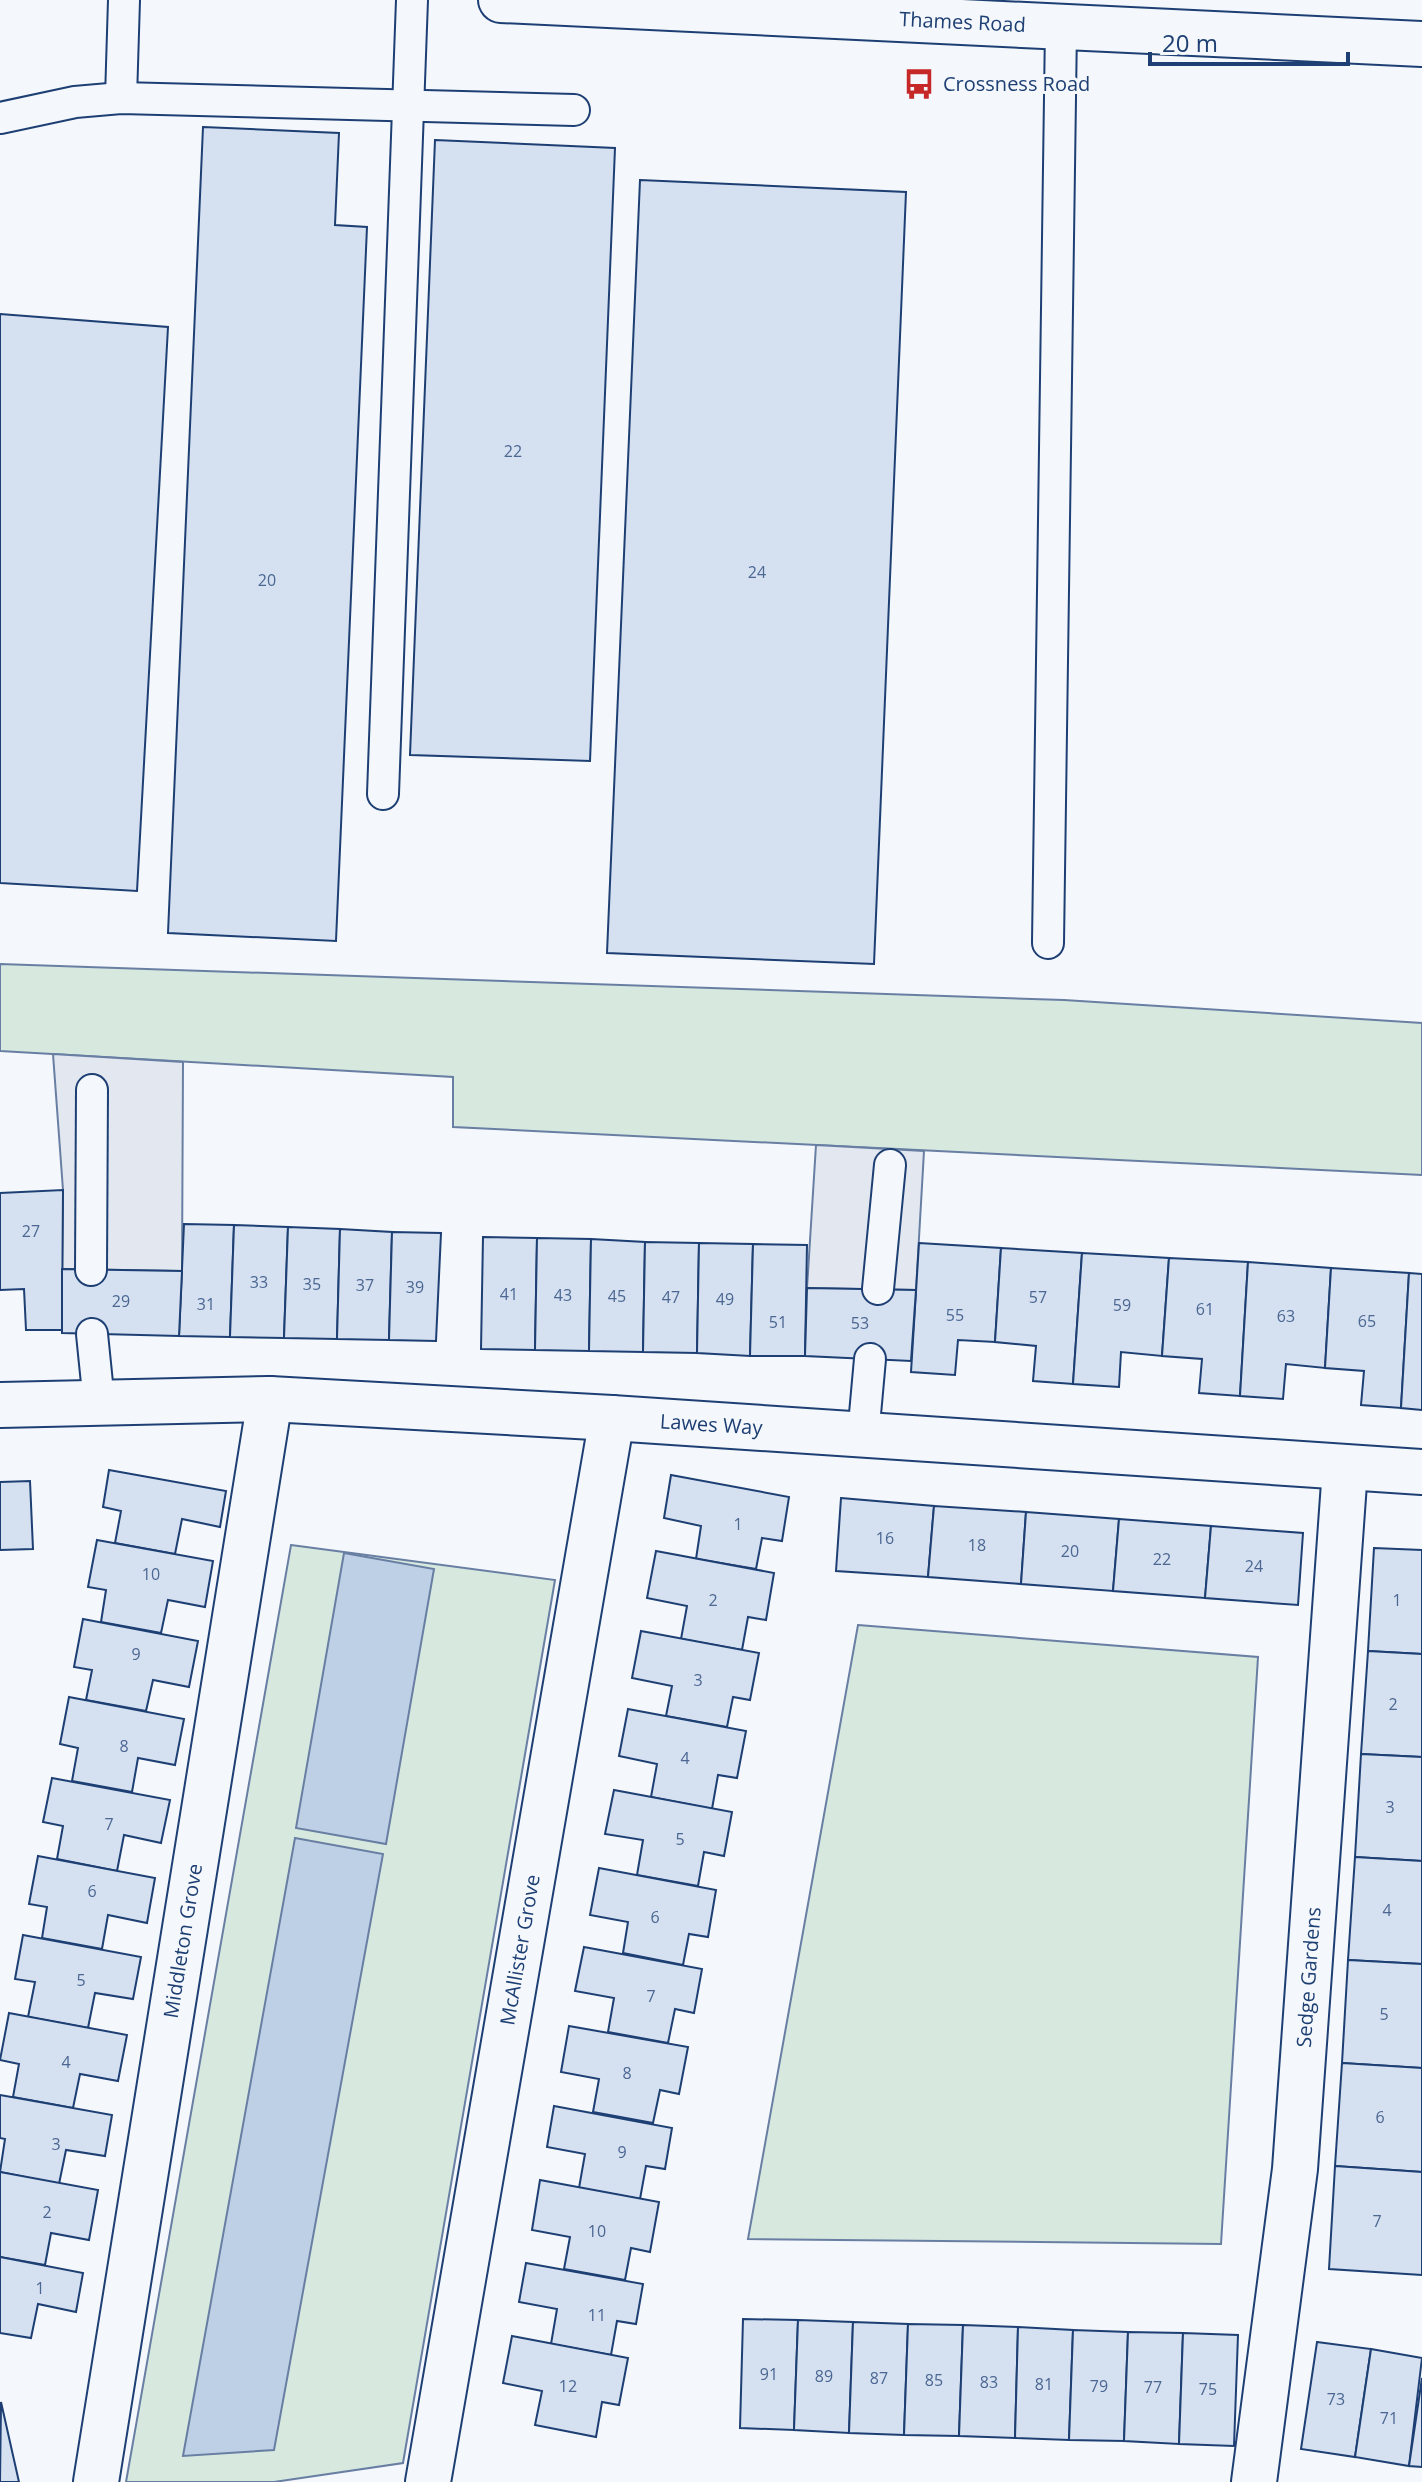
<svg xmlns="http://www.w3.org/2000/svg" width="1422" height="2482" viewBox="0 0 1422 2482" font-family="'Open Sans',sans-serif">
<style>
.green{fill:#d7e8df;stroke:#687fa3;stroke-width:2}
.parking{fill:#e3e8f0;stroke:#687fa3;stroke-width:2}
.water{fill:#bed0e5;stroke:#687fa3;stroke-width:2}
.building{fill:#d5e0f0;stroke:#1d3f73;stroke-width:2}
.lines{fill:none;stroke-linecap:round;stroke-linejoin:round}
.service-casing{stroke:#1d3f73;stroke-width:34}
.minor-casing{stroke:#1d3f73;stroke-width:48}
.service{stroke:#f4f7fb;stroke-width:30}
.minor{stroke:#f4f7fb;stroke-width:44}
.labels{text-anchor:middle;stroke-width:6;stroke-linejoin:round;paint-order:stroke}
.number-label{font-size:16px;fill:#4b6792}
.street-label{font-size:20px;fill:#1d3f73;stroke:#f4f7fb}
.poi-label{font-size:20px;fill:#1d3f73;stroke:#f4f7fb;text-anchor:start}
</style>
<rect width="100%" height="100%" fill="#f4f7fb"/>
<g class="green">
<path d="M0,964l1064,36 358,23v152l-969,-48v-50l-453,-26z"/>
<path d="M291,1545l264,35 -152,883 -129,19h-148z"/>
<path d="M858,1625l400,32 -37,587 -473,-5z"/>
</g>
<g class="parking">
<path d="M53,1054l130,8 -1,209 -120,-2 1,-79z"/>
<path d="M816,1145l108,6 -8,139 -109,-2z"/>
</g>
<g class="water">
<path d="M344,1553l90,16 -48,275 -90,-16z"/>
<path d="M295,1838l88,16 -109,596 -91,6z"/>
</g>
<g class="building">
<path d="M203,127l136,6 -4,92 32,2 -31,714 -168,-8z"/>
<path d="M435,140l180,8 -25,613 -180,-6z"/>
<path d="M640,180l266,12 -32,772 -267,-11z"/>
<path d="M0,314l168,13 -31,564 -137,-8z"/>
<path d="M63,1190l-1,140h-36l-2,-41 -24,1v-97z"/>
<path d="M184,1224l50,1 -4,112 -51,-1z"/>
<path d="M234,1225l54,2 -4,111 -54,-1z"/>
<path d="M288,1227l52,2 -3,110 -53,-1z"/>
<path d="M340,1229l52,3 -3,108 -52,-1z"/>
<path d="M392,1232l49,1 -5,108 -47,-1z"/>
<path d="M483,1237l54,1 -2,112 -54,-1z"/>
<path d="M537,1238l54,1 -2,112 -54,-1z"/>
<path d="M591,1239l54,3 -2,110 -54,-1z"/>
<path d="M645,1242l54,1 -2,110 -54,-1z"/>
<path d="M699,1243l54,1 -3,112 -53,-3z"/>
<path d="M919,1243l82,5 -6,94 -37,-2 -3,35 -44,-3z"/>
<path d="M753,1244l54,1 -2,111h-55z"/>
<path d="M1001,1248l81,5 -9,131 -40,-3 3,-35 -41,-4z"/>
<path d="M1082,1253l87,5 -7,98 -41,-4 -2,35 -46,-3z"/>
<path d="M1169,1258l79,4 -8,134 -41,-3 3,-34 -40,-3z"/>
<path d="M1248,1262l83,6 -6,100 -39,-4 -3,35 -43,-3z"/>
<path d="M1331,1268l78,5 -8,135 -40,-3 3,-34 -39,-3z"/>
<path d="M62,1269l120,2 -3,65 -117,-3z"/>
<path d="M1409,1273l13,1v136l-21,-2z"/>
<path d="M807,1288l109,2 -5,71 -106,-5z"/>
<path d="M109,1470l117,21 -6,36 -38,-8 -7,35 -60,-11 6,-32 -18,-4z"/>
<path d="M671,1475l118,22 -7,44 -20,-3 -6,31 -60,-10 5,-33 -37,-8z"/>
<path d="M30,1481l3,68 -33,1v-68z"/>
<path d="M841,1498l93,8 -6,71 -92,-6z"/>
<path d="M934,1506l92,6 -5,72 -93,-7z"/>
<path d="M1026,1512l93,7 -6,72 -92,-7z"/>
<path d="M1119,1519l92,7 -6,72 -92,-7z"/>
<path d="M1211,1526l92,7 -5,72 -93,-7z"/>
<path d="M97,1540l116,21 -8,46 -37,-7 -7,33 -60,-11 5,-32 -18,-3z"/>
<path d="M1374,1548l48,2v104l-54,-3z"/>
<path d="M656,1551l118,22 -8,47 -18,-3 -6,33 -61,-11 6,-33 -40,-8z"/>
<path d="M83,1619l115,22 -9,46 -36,-7 -7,31 -60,-11 6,-30 -18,-3z"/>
<path d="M641,1631l118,22 -9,47 -17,-3 -6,30 -61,-11 6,-30 -40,-8z"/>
<path d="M1368,1651l54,3v103l-61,-3z"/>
<path d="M69,1697l115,22 -9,46 -37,-7 -6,34 -60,-11 6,-33 -18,-4z"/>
<path d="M628,1709l118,22 -9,47 -19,-3 -6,34 -61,-12 6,-33 -38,-8z"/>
<path d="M1361,1754l61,3v104l-67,-4z"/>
<path d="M52,1778l118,22 -9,43 -37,-8 -7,36 -60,-12 6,-33 -20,-4z"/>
<path d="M614,1790l118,22 -8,44 -20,-4 -6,34 -61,-11 6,-35 -38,-6z"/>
<path d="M38,1856l117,22 -8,45 -39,-8 -6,34 -60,-11 5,-31 -18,-3z"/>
<path d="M1355,1857l67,4v103l-74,-4z"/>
<path d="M599,1868l117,22 -8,47 -19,-3 -6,31 -60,-12 5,-31 -38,-7z"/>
<path d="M23,1935l118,22 -8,42 -38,-6 -7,35 -60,-11 7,-35 -20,-3z"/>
<path d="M584,1947l118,22 -8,44 -19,-4 -7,34 -60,-11 6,-34 -39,-7z"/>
<path d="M1348,1960l74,4v104l-80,-5z"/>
<path d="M9,2013l118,22 -9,46 -38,-7 -7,34 -60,-11 6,-33 -19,-4z"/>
<path d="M569,2026l119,21 -9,47 -19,-4 -7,33 -60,-11 6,-33 -38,-7z"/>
<path d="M1342,2063l80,5v104l-87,-6z"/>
<path d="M0,2095l112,20 -7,41 -39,-6 -7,34 -59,-12 5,-33 -5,-1z"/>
<path d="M554,2106l118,22 -7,41 -19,-3 -6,33 -61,-11 6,-34 -38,-7z"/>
<path d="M1335,2166l87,6v103l-93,-6z"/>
<path d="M0,2172l98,18 -9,50 -38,-7 -6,32 -45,-8z"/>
<path d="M540,2180l119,22 -9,50 -19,-4 -6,32 -61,-11 6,-32 -38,-7z"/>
<path d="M0,2257l83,16 -7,39 -38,-8 -7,34 -31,-5z"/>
<path d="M526,2263l117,21 -7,40 -19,-3 -6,34 -60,-11 6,-35 -38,-7z"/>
<path d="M743,2319l55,1 -4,110 -54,-2z"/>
<path d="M798,2320l55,2 -4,111 -55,-3z"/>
<path d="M853,2322l55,2 -4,111 -55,-2z"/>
<path d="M908,2324l55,1 -4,111 -55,-1z"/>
<path d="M963,2325l55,2 -3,111 -56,-2z"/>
<path d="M1018,2327l55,3 -4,110 -54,-2z"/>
<path d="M1073,2330l55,2 -4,109 -55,-1z"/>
<path d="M1128,2332l55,1 -4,111 -55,-3z"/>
<path d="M1183,2333l55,2 -4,111 -55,-2z"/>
<path d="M512,2336l116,22 -9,47 -17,-3 -6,35 -61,-12 7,-34 -39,-8z"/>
<path d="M1317,2342l54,7 -16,108 -54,-8z"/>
<path d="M1371,2349l51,9 -13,108 -54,-9z"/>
<path d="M1422,2378v89l-13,-1z"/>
<path d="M1,2402l18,80h-19z"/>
</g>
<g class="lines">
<defs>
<g id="service">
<path d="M121,98l3,-98"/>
<path d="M0,118l75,-16 46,-4 453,12"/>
<path d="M383,794l29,-794"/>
<path d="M1048,943l13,-916"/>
<path d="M91,1270l1,-180"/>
<path d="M878,1289l12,-124"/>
<path d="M92,1334l7,69"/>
<path d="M863,1436l7,-77"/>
</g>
<g id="minor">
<path id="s1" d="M501,0l921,44"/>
<path id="s2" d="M0,1405l270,-6 342,19 810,54"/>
<path id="s3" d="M96,2482l174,-1083"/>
<path id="s4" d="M428,2482l184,-1064"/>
<path id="s5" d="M1254,2482l41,-313 50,-700"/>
</g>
</defs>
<use href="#service" class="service-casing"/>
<use href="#minor" class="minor-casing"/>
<use href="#service" class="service"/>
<use href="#minor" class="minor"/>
</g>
<defs>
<symbol id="bus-bare" viewBox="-9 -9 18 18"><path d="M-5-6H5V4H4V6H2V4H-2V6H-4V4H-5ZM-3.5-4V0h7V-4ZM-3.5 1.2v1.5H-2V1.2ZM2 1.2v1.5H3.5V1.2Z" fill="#c62828" stroke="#f4f7fb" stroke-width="2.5" paint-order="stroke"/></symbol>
</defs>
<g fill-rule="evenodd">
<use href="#bus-bare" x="897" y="62" width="44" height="44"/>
</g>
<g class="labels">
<g class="number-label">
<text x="513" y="457">22</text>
<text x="757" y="578">24</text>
<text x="267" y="586">20</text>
<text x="31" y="1237">27</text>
<text x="259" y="1288">33</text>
<text x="312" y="1290">35</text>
<text x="365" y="1291">37</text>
<text x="415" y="1293">39</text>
<text x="509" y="1300">41</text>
<text x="563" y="1301">43</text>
<text x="617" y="1302">45</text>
<text x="671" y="1303">47</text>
<text x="1038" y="1303">57</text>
<text x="725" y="1305">49</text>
<text x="121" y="1307">29</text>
<text x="206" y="1310">31</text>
<text x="1122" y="1311">59</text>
<text x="1205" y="1315">61</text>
<text x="955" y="1321">55</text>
<text x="1286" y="1322">63</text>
<text x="1367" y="1327">65</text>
<text x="778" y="1328">51</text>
<text x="860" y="1329">53</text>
<text x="738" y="1530">1</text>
<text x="885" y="1544">16</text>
<text x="977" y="1551">18</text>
<text x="1070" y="1557">20</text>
<text x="1162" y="1565">22</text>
<text x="1254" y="1572">24</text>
<text x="151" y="1580">10</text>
<text x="713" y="1606">2</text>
<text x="1397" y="1606">1</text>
<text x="136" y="1660">9</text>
<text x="698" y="1686">3</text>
<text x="1393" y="1710">2</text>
<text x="124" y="1752">8</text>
<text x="685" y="1764">4</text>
<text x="1390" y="1813">3</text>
<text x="109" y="1830">7</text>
<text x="680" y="1845">5</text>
<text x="92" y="1897">6</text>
<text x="1387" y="1916">4</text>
<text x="655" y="1923">6</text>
<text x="81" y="1986">5</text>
<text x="651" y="2002">7</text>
<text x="1384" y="2020">5</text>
<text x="66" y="2068">4</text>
<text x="627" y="2079">8</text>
<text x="1380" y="2123">6</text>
<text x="56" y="2150">3</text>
<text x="622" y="2158">9</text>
<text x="47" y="2218">2</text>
<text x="1377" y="2227">7</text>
<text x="597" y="2237">10</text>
<text x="40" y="2294">1</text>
<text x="597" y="2321">11</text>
<text x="769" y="2380">91</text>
<text x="824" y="2382">89</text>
<text x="879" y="2384">87</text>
<text x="934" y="2386">85</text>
<text x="989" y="2388">83</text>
<text x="1044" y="2390">81</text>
<text x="568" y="2392">12</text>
<text x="1099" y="2392">79</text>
<text x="1153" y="2393">77</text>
<text x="1208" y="2395">75</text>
<text x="1336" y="2405">73</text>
<text x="1389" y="2424">71</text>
</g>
<g class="street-label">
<text dy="7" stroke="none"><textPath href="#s1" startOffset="462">Thames Road</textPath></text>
<text dy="7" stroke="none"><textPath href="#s2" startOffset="712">Lawes Way</textPath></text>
<text dy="7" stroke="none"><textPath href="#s3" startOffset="548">Middleton Grove</textPath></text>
<text dy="7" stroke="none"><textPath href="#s4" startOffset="540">McAllister Grove</textPath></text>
<text dy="7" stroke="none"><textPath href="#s5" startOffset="508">Sedge Gardens</textPath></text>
</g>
<g class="poi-label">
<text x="943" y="91">Crossness Road</text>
</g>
</g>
<path d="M1150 52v12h198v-12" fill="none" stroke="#1d3f73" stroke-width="4"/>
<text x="1162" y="52" font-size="24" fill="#1d3f73" stroke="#f4f7fb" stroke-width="6" paint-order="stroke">20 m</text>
</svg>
